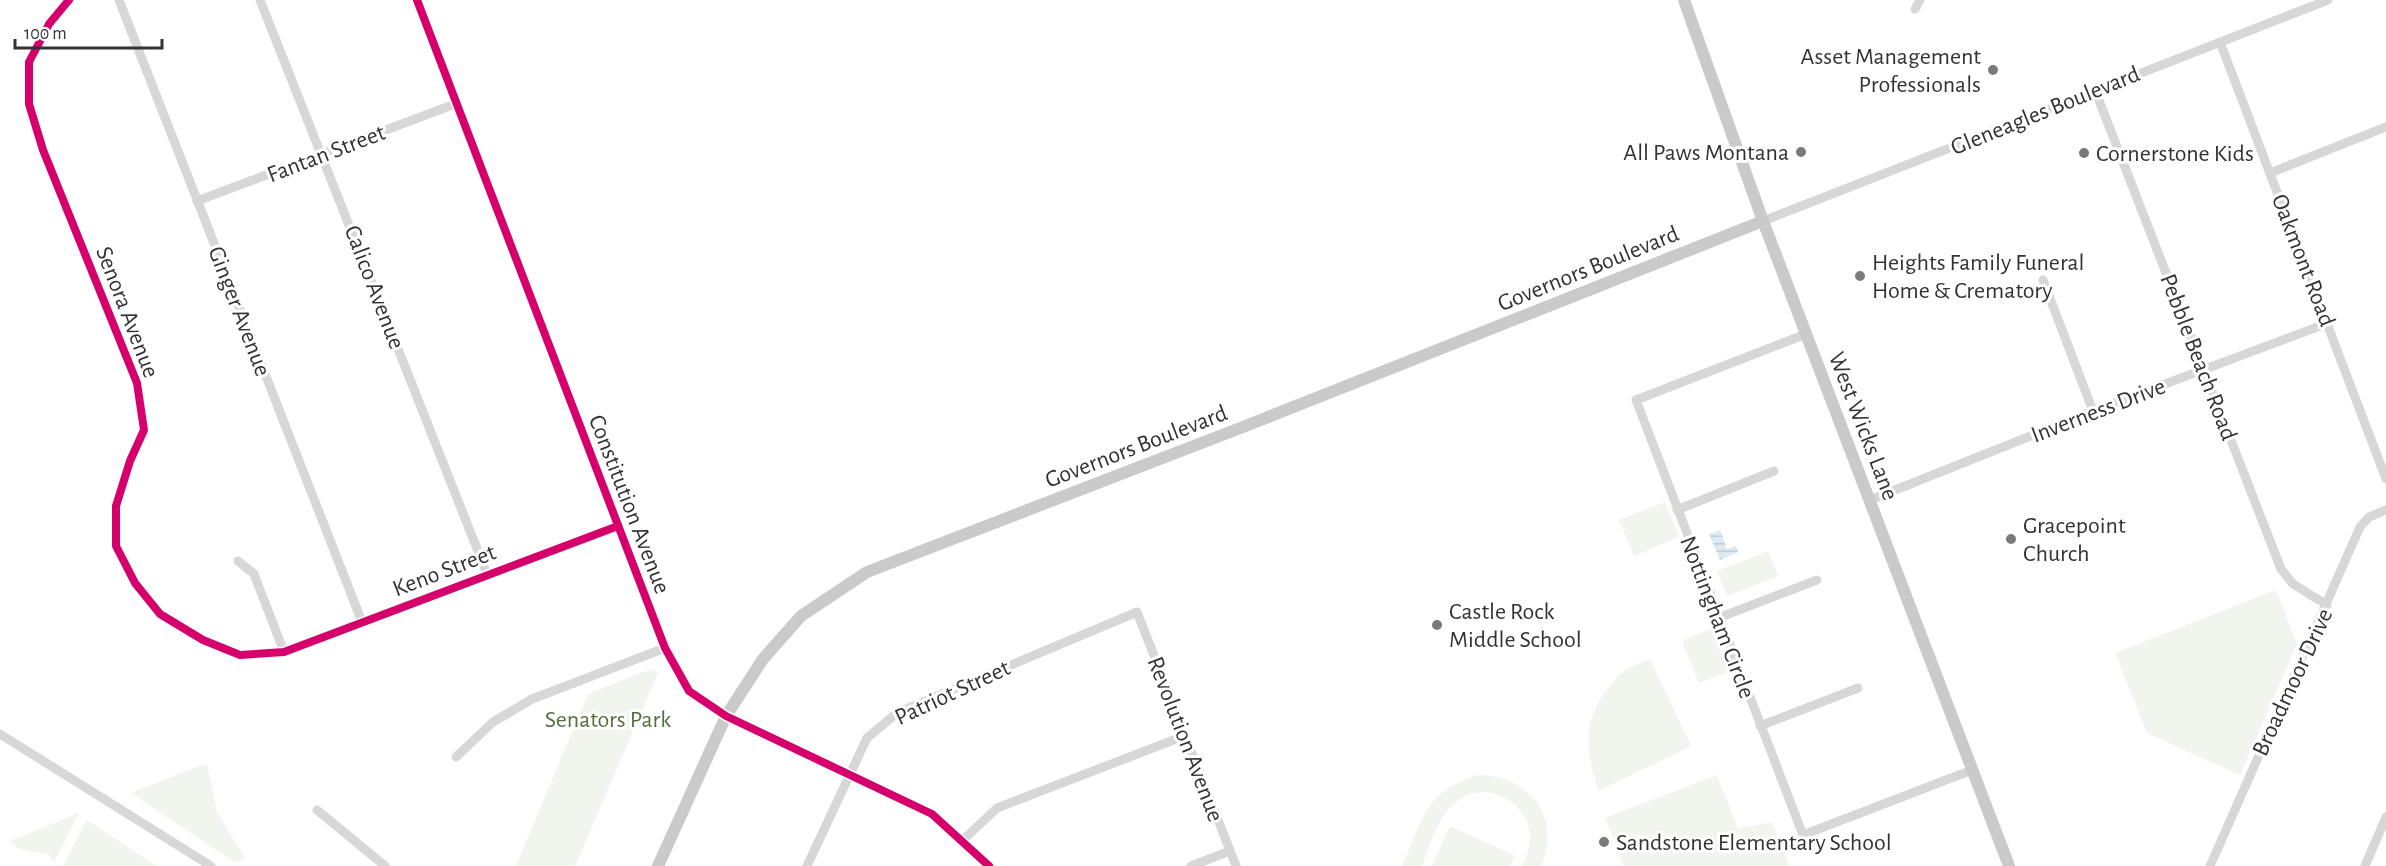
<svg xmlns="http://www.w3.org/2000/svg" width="2386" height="866" viewBox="0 0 2386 866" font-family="'Alegreya Sans',sans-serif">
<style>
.park{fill:#f1f5ed}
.water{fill:url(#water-rules)}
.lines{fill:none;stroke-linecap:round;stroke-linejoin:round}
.minor{stroke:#d7d7d7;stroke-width:9}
.major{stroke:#cacaca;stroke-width:12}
.cycleway-casing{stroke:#fff;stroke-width:11}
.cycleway{stroke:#d6006c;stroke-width:8}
.poi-dot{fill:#7a7a7a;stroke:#fff;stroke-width:2}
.labels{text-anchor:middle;stroke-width:6;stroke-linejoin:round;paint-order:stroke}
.poi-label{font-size:24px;fill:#333;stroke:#fff;text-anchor:start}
.street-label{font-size:24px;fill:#333;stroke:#fff}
.park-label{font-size:24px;fill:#56703f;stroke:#fff}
</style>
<defs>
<pattern id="water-rules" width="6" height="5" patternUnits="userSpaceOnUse" patternTransform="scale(1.5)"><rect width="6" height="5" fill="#ddebf3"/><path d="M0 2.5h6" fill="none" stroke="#becad1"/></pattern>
</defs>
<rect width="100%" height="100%" fill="#fff"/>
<g class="park">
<path d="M1665,502l14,35 -45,19 -15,-36z"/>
<path d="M1768,551l10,25 -51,20 -10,-25z"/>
<path d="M2276,590l21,54 -57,131 -93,-42 -32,-80z"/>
<path d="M1711,629l17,43 -29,11 -17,-42z"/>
<path d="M1650,659l41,87 -92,45c-14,-37 -17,-72 10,-104 5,-5 9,-13 16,-17 7,-4 17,-7 25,-11z"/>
<path d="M651,669l7,4 -83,193h-59l72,-172z"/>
<path d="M207,763l10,50 28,45 -10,5 -104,-70z"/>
<path d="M1480,775c50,2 82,43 61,91h-19c5,-10 9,-20 8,-31 -3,-37 -49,-57 -77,-31 -16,15 -23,42 -31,62h-20c21,-46 23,-77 78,-91z"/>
<path d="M1717,775l21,54 34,-7 17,44h-165l-19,-48z"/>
<path d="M79,813l-25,49 -6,-8 -30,-5 -8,-8z"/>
<path d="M87,820l69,46h-93z"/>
<path d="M1450,826l65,30 -5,10h-78z"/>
</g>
<path class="water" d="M1720,530l7,19 9,-3 2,6 -18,8 -11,-26z"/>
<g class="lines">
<g class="minor">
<path d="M69,0l-20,24 -20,38v42l14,46 94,233 7,47 -14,31 -14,45v40l19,37 25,31 43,26 37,15 44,-3 334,-126"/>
<path d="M119,0l243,622"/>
<path d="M260,0l227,574"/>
<path d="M417,0l248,648 24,43 37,25 206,98 57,52"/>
<path d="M1915,9l5,-9"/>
<path d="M2220,42l166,437"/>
<path d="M2095,90l186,479 12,15 34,21"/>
<path d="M2270,173l116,-46"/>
<path d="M197,201l258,-97"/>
<path d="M1763,221l565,-221"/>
<path d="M2043,280l50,131"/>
<path d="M1806,334l-170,66 167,435 169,-65"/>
<path d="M1870,500l223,-89 235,-88"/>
<path d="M1677,510l97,-39"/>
<path d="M238,561l16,13 30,78"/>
<path d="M1718,618l99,-38"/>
<path d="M1760,726l98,-38"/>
<path d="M0,734l211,132"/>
<path d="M456,757l37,-35 39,-23 133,-51"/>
<path d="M317,810l68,56"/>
<path d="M962,841l35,-33 187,-72"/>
<path d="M807,866l60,-128 30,-25 240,-101 99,254"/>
<path d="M1191,866l39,-15"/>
<path d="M2210,866l150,-339 9,-10 17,-7"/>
<path d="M2365,866l21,-49"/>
</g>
<g class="major">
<path d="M1684,0l79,221 246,645"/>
<path d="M658,866l68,-150 37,-57 38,-43 66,-44 376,-145 520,-206"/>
</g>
<defs>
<g id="cycleway">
<path d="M69,0l-20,24 -20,38v42l14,46 94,233 7,47 -14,31 -14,45v40l19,37 25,31 43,26 37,15 44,-3 334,-126"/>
<path d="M417,0l248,648 24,43 37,25 206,98 57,52"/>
</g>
</defs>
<use href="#cycleway" class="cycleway-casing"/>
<use href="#cycleway" class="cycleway"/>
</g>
<g class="poi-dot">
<circle cx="1993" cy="70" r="6"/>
<circle cx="1801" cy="152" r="6"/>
<circle cx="2084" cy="153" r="6"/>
<circle cx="1860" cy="276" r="6"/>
<circle cx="2011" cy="539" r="6"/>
<circle cx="1437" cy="625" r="6"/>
<circle cx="1604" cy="842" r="6"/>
</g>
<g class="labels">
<g class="poi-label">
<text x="1981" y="64" text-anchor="end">Asset Management<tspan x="1981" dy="28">Professionals</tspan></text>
<text x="1789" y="160" text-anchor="end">All Paws Montana</text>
<text x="2096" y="161">Cornerstone Kids</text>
<text x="1872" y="270">Heights Family Funeral<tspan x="1872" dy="28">Home &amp; Crematory</tspan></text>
<text x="2023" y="533">Gracepoint<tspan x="2023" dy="28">Church</tspan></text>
<text x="1449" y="619">Castle Rock<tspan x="1449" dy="28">Middle School</tspan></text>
<text x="1616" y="850">Sandstone Elementary School</text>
</g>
<g class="street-label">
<text transform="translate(2045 110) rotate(-22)" y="8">Gleneagles Boulevard</text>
<text transform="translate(326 153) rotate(-21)" y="8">Fantan Street</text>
<text transform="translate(2304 260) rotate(69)" y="8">Oakmont Road</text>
<text transform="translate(1588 268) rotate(-22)" y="8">Governors Boulevard</text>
<text transform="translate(375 287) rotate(69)" y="8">Calico Avenue</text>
<text transform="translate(240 311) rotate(69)" y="8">Ginger Avenue</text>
<text transform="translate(128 312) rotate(69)" y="8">Senora Avenue</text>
<text transform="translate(2199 357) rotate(69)" y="8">Pebble Beach Road</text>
<text transform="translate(2098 410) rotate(-21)" y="8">Inverness Drive</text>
<text transform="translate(1864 426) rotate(69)" y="8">West Wicks Lane</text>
<text transform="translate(1136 446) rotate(-21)" y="8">Governors Boulevard</text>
<text transform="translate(630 504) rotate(69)" y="8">Constitution Avenue</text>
<text transform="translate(444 570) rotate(-21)" y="8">Keno Street</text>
<text transform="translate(1718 617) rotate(69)" y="8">Nottingham Circle</text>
<text transform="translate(2292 682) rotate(-65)" y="8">Broadmoor Drive</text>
<text transform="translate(952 692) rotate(-25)" y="8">Patriot Street</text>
<text transform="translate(1186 739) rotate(69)" y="8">Revolution Avenue</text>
</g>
<g class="park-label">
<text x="608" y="727">Senators Park</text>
</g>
</g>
<path d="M15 39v9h147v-9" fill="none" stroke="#333333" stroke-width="3"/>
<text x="24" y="39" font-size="18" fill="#333333" stroke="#ffffff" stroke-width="4.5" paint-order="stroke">100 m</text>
</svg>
